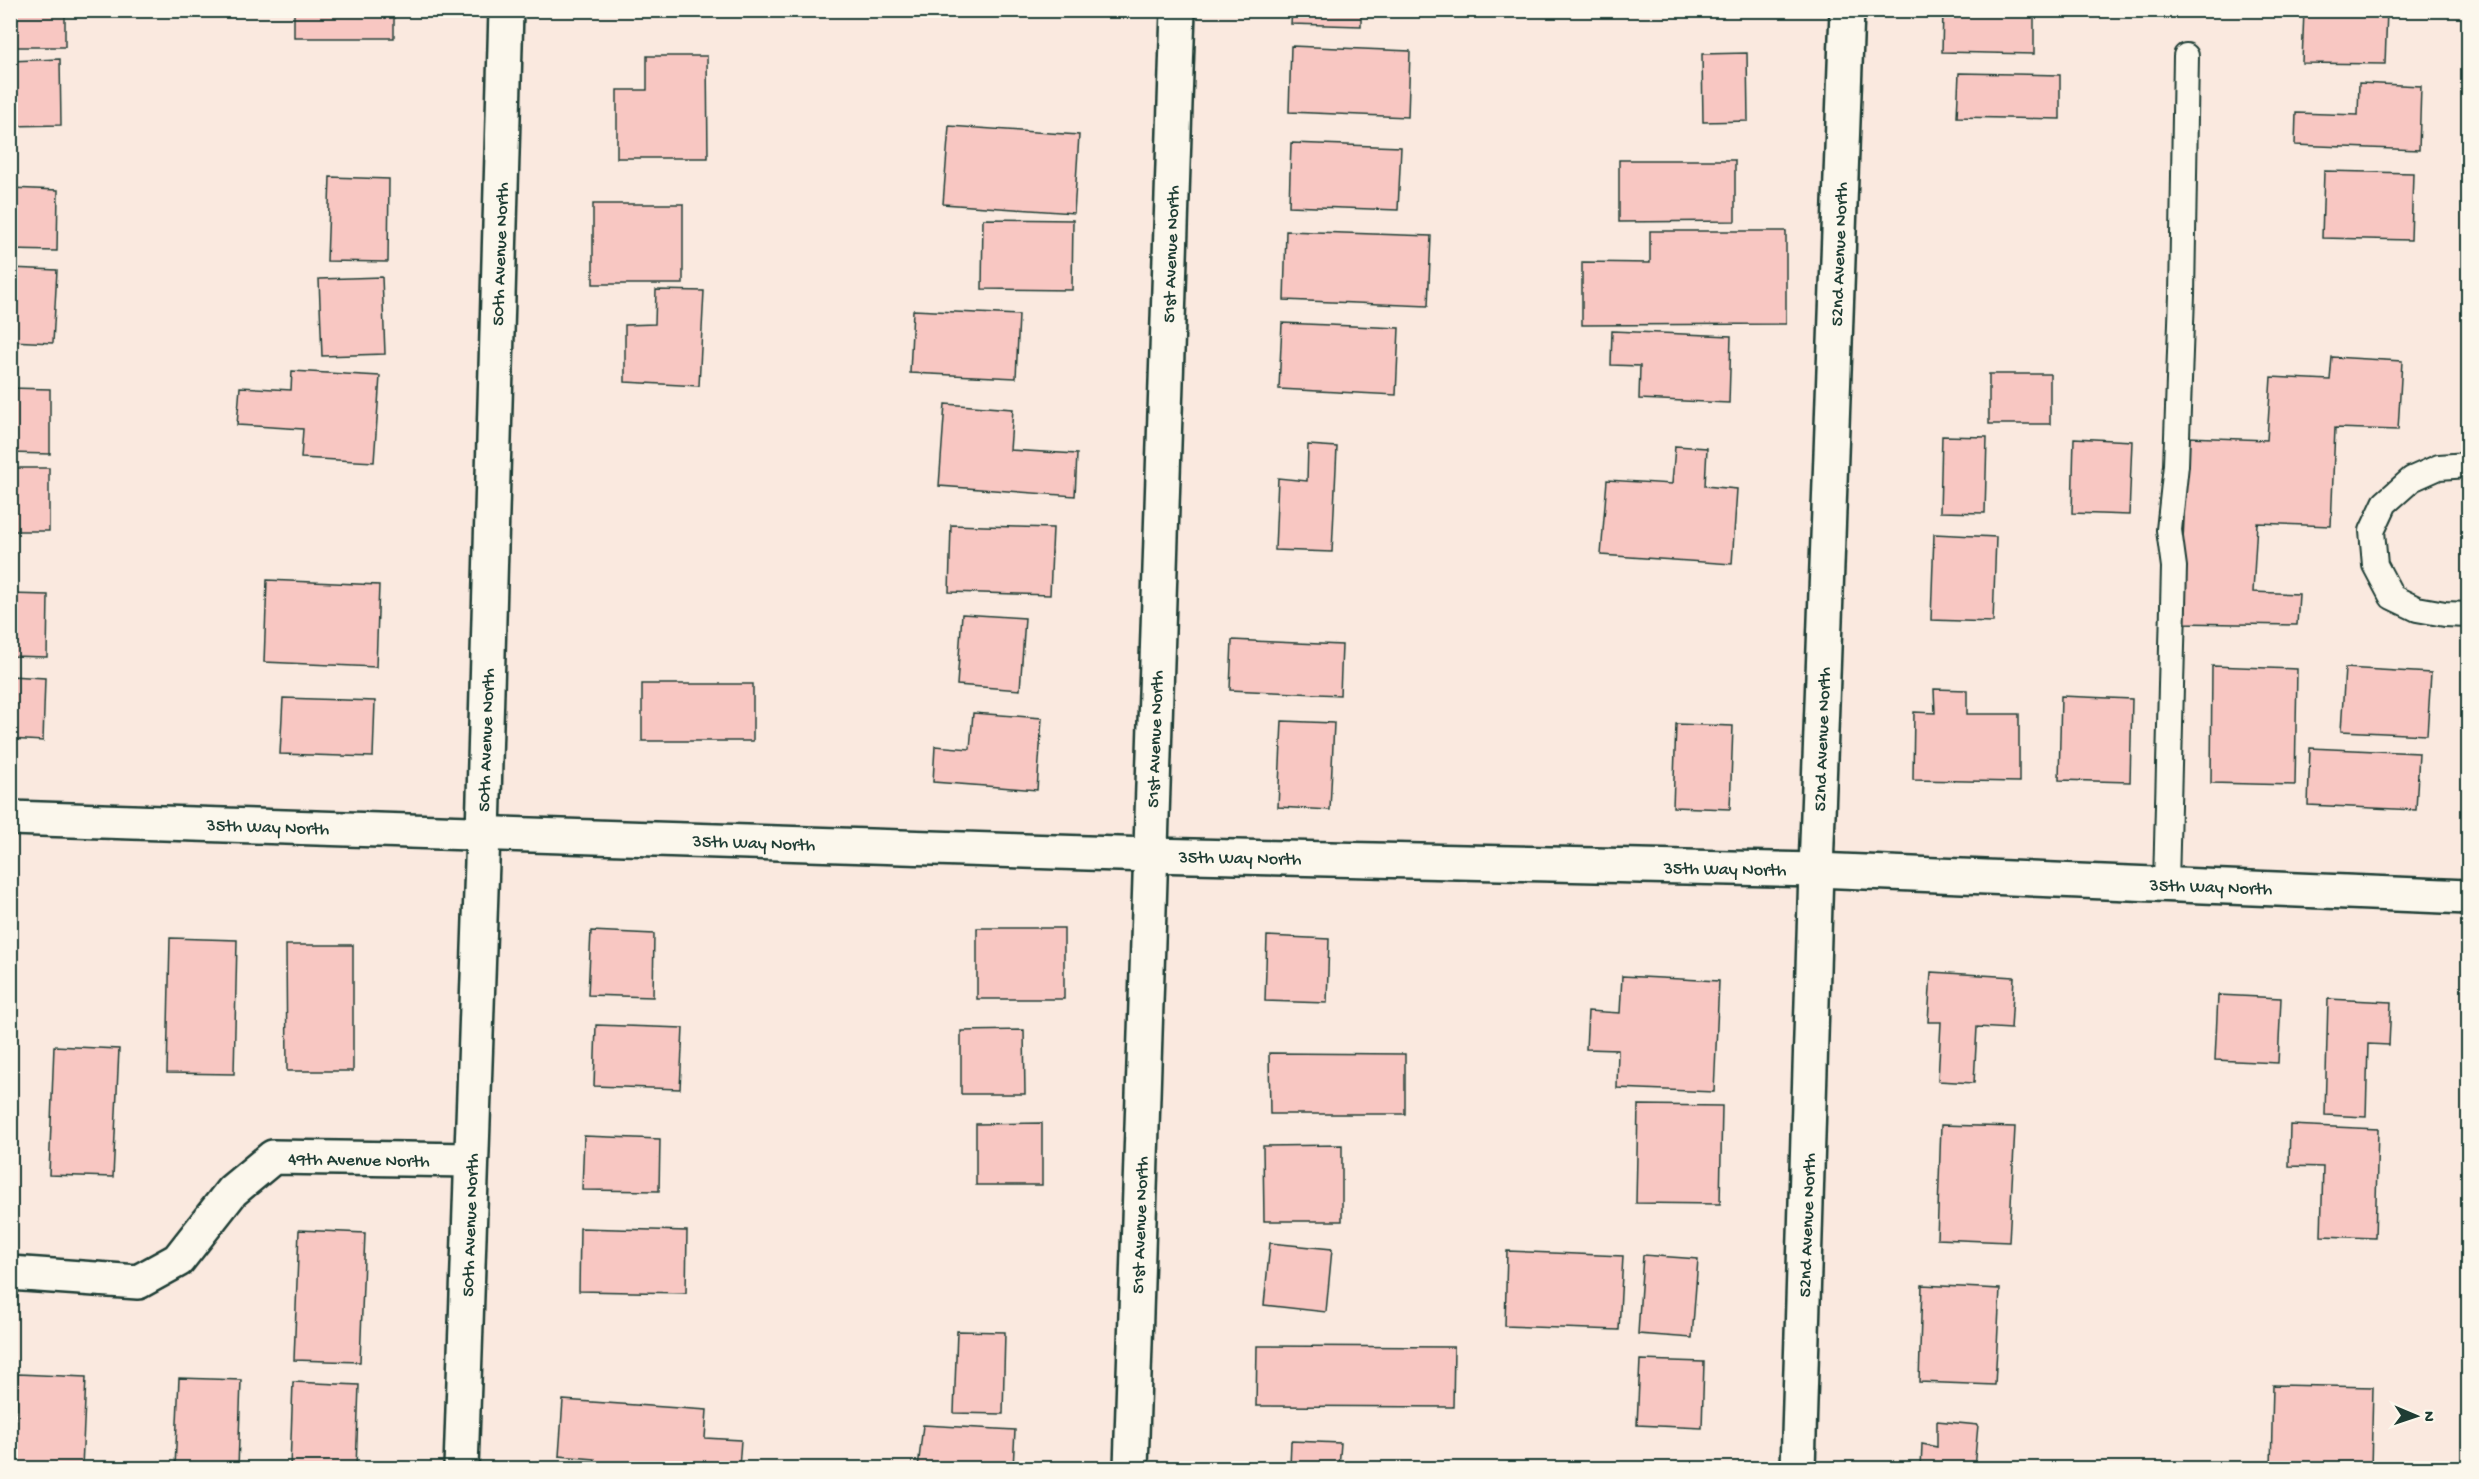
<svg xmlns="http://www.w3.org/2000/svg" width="2479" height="1479" viewBox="0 0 2479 1479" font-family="'Gochi Hand',sans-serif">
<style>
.building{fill:#f8c7c2;stroke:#1f3d34;stroke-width:1.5}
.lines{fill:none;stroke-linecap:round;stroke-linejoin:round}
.service-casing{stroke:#1f3d34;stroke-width:28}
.minor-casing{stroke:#1f3d34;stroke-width:38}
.service{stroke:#fbf7ec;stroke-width:24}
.minor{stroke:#fbf7ec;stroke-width:33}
.labels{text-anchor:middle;stroke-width:4.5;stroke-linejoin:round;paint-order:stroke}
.street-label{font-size:18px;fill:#1f3d34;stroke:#fbf7ec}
</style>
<rect width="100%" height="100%" fill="#fae9df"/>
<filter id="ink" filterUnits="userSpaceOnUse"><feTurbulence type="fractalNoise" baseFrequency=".0167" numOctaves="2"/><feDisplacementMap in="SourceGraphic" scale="12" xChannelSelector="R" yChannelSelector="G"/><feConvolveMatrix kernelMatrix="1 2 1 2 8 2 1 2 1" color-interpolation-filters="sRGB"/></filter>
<g filter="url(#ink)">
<g class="building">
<rect x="10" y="10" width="55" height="37"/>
<rect x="294" y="10" width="100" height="28"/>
<path d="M1292,10h69v16l-70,-2z"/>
<path d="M1675,10h56v2z"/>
<path d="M1943,10h91v44l-92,-2z"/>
<path d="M2304,10h83l-2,54 -83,-1z"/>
<path d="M1291,46l119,5 -2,66 -119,-5z"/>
<path d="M1747,53l1,68 -45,1 -1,-68z"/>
<path d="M647,56h60l1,102h-91v-68h30z"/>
<path d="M60,59l1,66 -51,1v-65z"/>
<path d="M1959,73l101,2v44l-103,-2z"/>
<path d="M2359,83l62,3 -2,64 -124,-5 1,-32 62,2z"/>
<path d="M949,126l130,9 -5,78 -131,-9z"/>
<path d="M1291,143l110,4 -3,63 -109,-4z"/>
<path d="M1619,160h116v61l-116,1z"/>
<path d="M2324,171l89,2 -2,67 -89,-2z"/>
<path d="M330,177l59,2 -1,83 -61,-1z"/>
<path d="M10,188l48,2 -1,61 -47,-1z"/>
<rect x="593" y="204" width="90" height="80"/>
<path d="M983,219l90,1 -1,70 -90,-1z"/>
<path d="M1286,231l145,5 -3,70 -144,-6z"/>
<path d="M1650,231h136v93l-204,1v-63l68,1z"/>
<path d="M10,268l47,2 -4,73 -43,-2z"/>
<path d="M382,277l3,77 -63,2 -3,-77z"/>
<path d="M656,290l48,1 -5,95 -74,-4v-57l30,-1z"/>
<path d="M913,310l106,5 -3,63 -106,-5z"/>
<path d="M1282,323l117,5 -3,67 -117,-6z"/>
<path d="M1612,331l119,5 -2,67 -90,-4 1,-33 -29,-1z"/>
<path d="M2332,357l70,4 -4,69 -63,-2 -4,98 -74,-3 -4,69 46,2 -2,31 -118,-2 9,-186 79,3 4,-63 59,3z"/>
<path d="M292,371l88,5 -6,86 -73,-4 2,-29 -66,-4 3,-38 51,3z"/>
<rect x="1989" y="374" width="61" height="50"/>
<path d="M10,388l40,1v65l-40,-1z"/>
<path d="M945,404l68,5 -3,41 67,4 -2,42 -136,-10z"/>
<path d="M1942,436l45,1 -2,76 -45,-1z"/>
<path d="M2074,438l58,3 -3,74 -57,-2z"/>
<path d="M1308,445l29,2 -5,105 -57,-2 3,-72 29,3z"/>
<path d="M1675,446l32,2 -2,38 32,3 -5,75 -131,-9 6,-75 65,4z"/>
<rect x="10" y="468" width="39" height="63"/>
<path d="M951,525l102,3 -3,67 -101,-3z"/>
<path d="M1934,534l62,3 -3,85 -62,-2z"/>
<path d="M267,580l112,5 -3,82 -112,-5z"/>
<path d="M10,594l38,1 -1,62 -37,-1z"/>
<path d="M962,614l63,4 -5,72 -63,-5z"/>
<path d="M1232,640l110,5 -2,50 -110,-5z"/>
<path d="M2212,666l85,3 -2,116 -84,-2z"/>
<path d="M2345,668l86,5 -4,62 -86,-4z"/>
<path d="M10,676l35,2 -2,63 -33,-2z"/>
<rect x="642" y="684" width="111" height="57"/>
<path d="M1934,689l33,1v24h52v68l-106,-2 1,-68 21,1z"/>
<path d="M2061,696l71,3 -2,83 -71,-2z"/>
<path d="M283,698l92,3 -2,56 -93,-3z"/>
<path d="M973,713l69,5 -5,72 -104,-8 2,-36 35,3z"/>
<path d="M1282,721l52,2 -4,87 -52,-3z"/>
<path d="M1676,724l57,2 -3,83 -57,-2z"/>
<path d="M2310,748l109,5 -3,57 -108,-5z"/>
<rect x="977" y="928" width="87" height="71"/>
<path d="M591,931l63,3 -1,63 -65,-2z"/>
<path d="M1267,936l62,3 -2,64 -62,-2z"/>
<path d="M170,938l67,2 -3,134 -67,-1z"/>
<path d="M286,945h67v126h-66z"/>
<path d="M1931,972l83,5 -3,52 -34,-2 -3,56 -36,-2 3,-59h-13z"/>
<path d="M1622,976l97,5 -5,111 -97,-4 1,-38 -32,-1 2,-38 32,2z"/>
<path d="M2218,995l63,3 -3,65 -63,-3z"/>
<path d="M2328,999l63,3 -2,43 -21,-1 -2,73 -41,-2z"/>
<path d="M596,1025l87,3 -3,61 -86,-3z"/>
<path d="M1024,1030l1,64h-64v-63z"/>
<path d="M54,1046l65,3 -6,128 -64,-2z"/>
<path d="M1269,1053l136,1v60h-135z"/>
<path d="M1638,1105l84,1 -2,98 -84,-1z"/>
<path d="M1042,1123v62h-66v-61z"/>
<path d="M1941,1125l74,2 -6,115 -72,-3z"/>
<path d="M2290,1125l88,4 -3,109 -54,-2 2,-69 -34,-1z"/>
<path d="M584,1136l76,3 -1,52 -77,-1z"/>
<path d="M1342,1145v76h-78l-1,-75z"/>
<path d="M580,1228l107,3 -1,62 -107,-2z"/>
<path d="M299,1230l66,3 -5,129 -66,-2z"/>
<path d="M1270,1243l62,6 -6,63 -62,-7z"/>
<path d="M1507,1251l116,5 -4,74 -114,-4z"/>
<path d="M1643,1255l55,4 -6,79 -54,-4z"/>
<path d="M1922,1285l78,4 -5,96 -76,-3z"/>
<path d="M957,1331l48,1 -2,82 -49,-1z"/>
<path d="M1257,1346l197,1 -1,60 -197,-1z"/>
<path d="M1640,1360l64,2 -2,66 -65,-3z"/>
<path d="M18,1374l68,3 -4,91h-68z"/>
<path d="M179,1378l62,2 -3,88h-63z"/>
<path d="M293,1382l66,3 -3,83h-66z"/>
<path d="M2273,1385l100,2 -2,81h-100z"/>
<path d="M563,1400l144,10 -2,28 36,2 -2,28h-145l1,-9 -36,-3z"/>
<path d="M1937,1421l41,4 -4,43h-53l1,-24 15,3z"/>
<path d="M923,1425l92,5 -2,38h-95z"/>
<path d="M1291,1441l50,2 -2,25h-49z"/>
<path d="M1510,1465l44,3h-44z"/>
</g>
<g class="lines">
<defs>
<g id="service">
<path d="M2468,465l-29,2 -27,12 -27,24 -13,28 3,34 17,32 25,12 28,5 23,1"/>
<path d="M2166,884l8,-317 -5,-37 7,-65 6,-170 4,-239"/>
</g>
<g id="minor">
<path d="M10,818l1140,37 666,15 652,27"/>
<path d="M10,1273l128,9 40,-22 54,-69 41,-34 198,3"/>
<path d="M461,1468l22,-635 23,-823"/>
<path d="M1131,1468l47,-1458"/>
<path d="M1798,1468l18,-598 31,-860"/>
</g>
</defs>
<use href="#service" class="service-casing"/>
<use href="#minor" class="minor-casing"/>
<use href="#service" class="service"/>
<use href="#minor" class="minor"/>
</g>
</g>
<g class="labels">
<g class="street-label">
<text transform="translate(499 254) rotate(-88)" y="6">50th Avenue North</text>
<text transform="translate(1170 254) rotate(-88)" y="6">51st Avenue North</text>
<text transform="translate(1838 254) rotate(-88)" y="6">52nd Avenue North</text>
<text transform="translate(1154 739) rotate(-88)" y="6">51st Avenue North</text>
<text transform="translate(1821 739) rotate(-88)" y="6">52nd Avenue North</text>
<text transform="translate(485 740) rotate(-88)" y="6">50th Avenue North</text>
<text transform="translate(268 826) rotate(2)" y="6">35th Way North</text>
<text transform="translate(754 842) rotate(2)" y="6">35th Way North</text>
<text transform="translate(1240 857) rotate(1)" y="6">35th Way North</text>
<text transform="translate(1725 868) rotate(1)" y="6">35th Way North</text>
<text transform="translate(2211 886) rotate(2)" y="6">35th Way North</text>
<text transform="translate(359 1159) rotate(1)" y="6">49th Avenue North</text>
<text transform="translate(469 1225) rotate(-88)" y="6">50th Avenue North</text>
<text transform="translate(1139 1225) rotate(-88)" y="6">51st Avenue North</text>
<text transform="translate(1806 1225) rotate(-88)" y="6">52nd Avenue North</text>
</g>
</g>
<rect width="2479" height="1479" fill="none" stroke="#fbf7ec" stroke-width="36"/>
<rect x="18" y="18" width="2443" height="1443" fill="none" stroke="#1f3d34" stroke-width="2" filter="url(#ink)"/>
<g transform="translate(2416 1416) rotate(92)" stroke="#fbf7ec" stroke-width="4.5" paint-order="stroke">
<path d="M0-4.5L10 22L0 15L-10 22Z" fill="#1f3d34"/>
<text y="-9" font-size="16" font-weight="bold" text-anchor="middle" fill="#1f3d34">N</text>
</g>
</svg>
